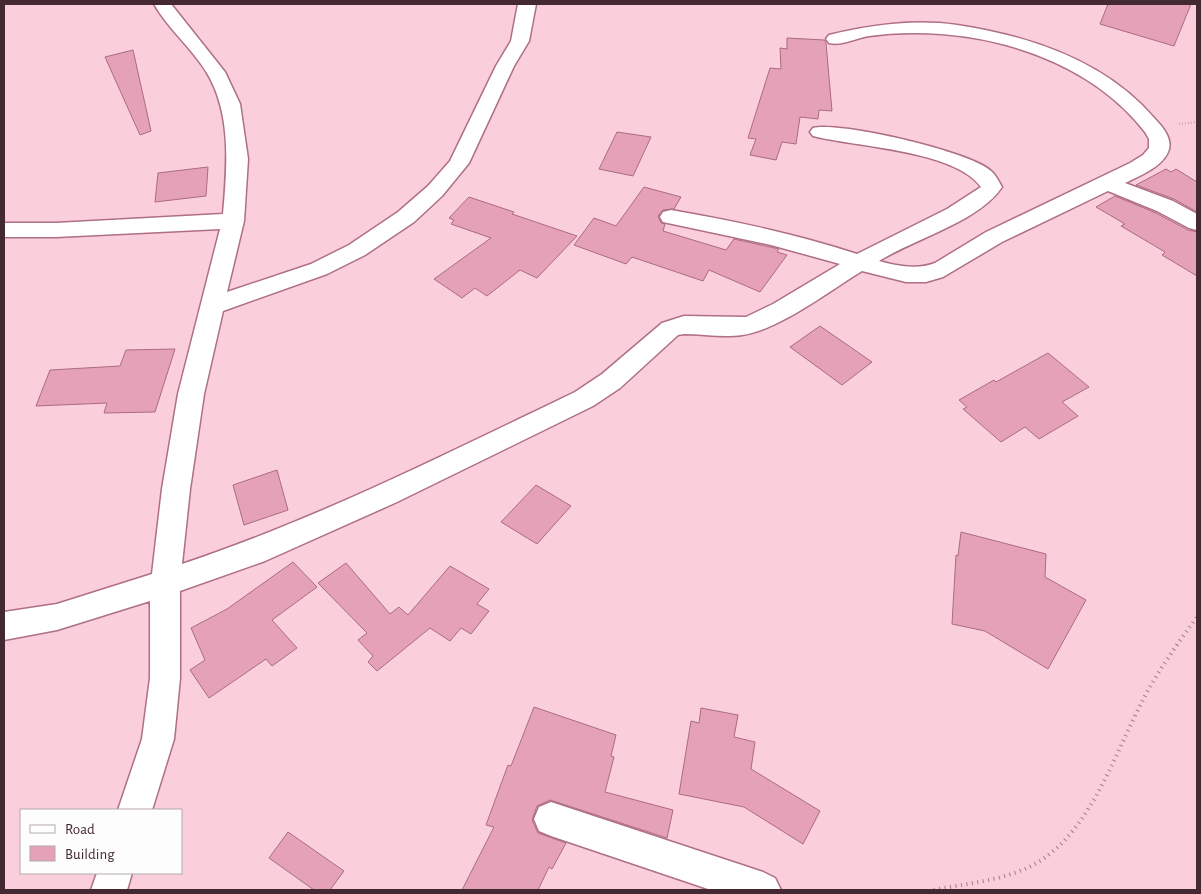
<svg xmlns="http://www.w3.org/2000/svg" width="1201" height="894" viewBox="0 0 1201 894" font-family="'Alegreya Sans',sans-serif">
<style>
.building{fill:#e5a1b7;stroke:#ab6b81}
.lines{fill:none;stroke-linecap:round;stroke-linejoin:round}
.minor-casing{stroke:#af6f84;stroke-width:3}
.path-far1{stroke:#a07d87;stroke-width:2.5;stroke-dasharray:0.5 2.5;stroke-linecap:butt}
.path{stroke:#a07d87;stroke-width:4;stroke-dasharray:1 4.5;stroke-linecap:butt}
.minor{fill:#fff;fill-rule:evenodd}
</style>
<rect width="100%" height="100%" fill="#facfdb"/>
<g class="building">
<path d="M1108,4h83l-17,42 -74,-22z"/>
<path d="M787,38l37,2 2,3 6,68 -13,-1 -1,9 -18,-2 -4,27 -14,-2 -6,18 -26,-5 6,-16 -8,-1 22,-70 11,1 -1,-21 7,1z"/>
<path d="M133,50l18,81 -11,4 -35,-78z"/>
<path d="M617,132l34,5 -18,39 -34,-7z"/>
<path d="M208,167l-2,29 -51,6 3,-29z"/>
<path d="M1166,169l5,3 5,-3 21,13v30l-23,-13 -38,-14z"/>
<path d="M644,187l37,10 -7,12 -11,1 -5,6 3,7 4,1 -2,7 63,19 8,-11 45,10 -2,3 10,3 -27,37 -51,-22 -6,11 -71,-24 -6,7 -52,-19 20,-27 22,8z"/>
<path d="M1115,196l41,17 32,17 9,2v44l-35,-21 3,-3 -44,-26 4,-2 -29,-17z"/>
<path d="M469,197l45,15 -2,2 65,22 -40,42 -17,-8 -33,26 -12,-8 -13,10 -28,-19 57,-41 -40,-14 3,-4 -5,-2z"/>
<path d="M820,326l52,36 -30,23 -52,-38z"/>
<path d="M175,349l-20,63 -51,1 3,-10 -71,3 14,-36 70,-4 6,-16z"/>
<path d="M1048,353l41,34 -27,15 16,14 -39,23 -14,-12 -24,15 -38,-33 4,-2 -8,-7 35,-20 2,2z"/>
<path d="M277,470l11,40 -44,15 -11,-40z"/>
<path d="M536,485l35,21 -34,38 -36,-22z"/>
<path d="M961,532l85,22 -1,23 41,23 -38,69 -63,-38 -33,-7 4,-69 2,1z"/>
<path d="M293,562l24,25 -45,33 25,28 -25,18 -6,-7 -57,39 -19,-28 15,-10 -14,-32 36,-19z"/>
<path d="M346,563l44,51 9,-7 9,8 42,-49 39,23 -12,15 12,7 -18,23 -10,-6 -11,13 -20,-13 -53,43 -9,-9 5,-6 -15,-16 9,-7 -49,-50z"/>
<path d="M534,707l82,28 -5,21 3,1 -9,35 68,18 -6,28 -117,-38 -13,6 -5,14 6,13 28,10 -14,26 -3,-2 -11,23h-76l32,-63 -8,-2 22,-60 3,1z"/>
<path d="M701,708l37,7 -4,22 21,5 -4,27 69,42 -17,33 -59,-37 -65,-13 12,-73 8,2z"/>
<path d="M288,832l56,39 -14,19h-16l-45,-32z"/>
</g>
<g class="lines">
<defs>
<g id="minor">
<path d="M154,4h17l54,68 15,32 8,55 -4,62 -17,71 84,-28 38,-19 49,-33 30,-26 22,-25 46,-95 15,-25 7,-37h18l-7,37 -15,25 -45,97 -27,33 -28,26 -49,33 -38,19 -104,37 -19,83 -14,95 -8,75c135,-45 264,-110 393,-172l27,-18 60,-51 22,-7 62,1 27,-13 67,-40 -69,-19 -108,-23 -3,-5 3,-5 8,-2c63,11 126,24 186,44l90,-45 34,-22c-26,-37 -126,-40 -168,-51l-3,-4 3,-4c26,-7 159,24 178,43 5,4 8,11 11,16 -22,34 -88,52 -123,74 18,5 38,9 56,2l51,-31 144,-69 13,-8 6,-7v-9l-4,-7c-53,-69 -149,-100 -234,-99 -13,0 -28,1 -42,3 -13,2 -27,10 -40,7l-3,-4 3,-4c42,-10 84,-16 128,-10 73,11 149,36 198,94 7,7 17,19 14,30 -4,17 -30,27 -44,34l48,18 24,13v16l-8,-2 -32,-17 -49,-20 -106,51 -59,35 -17,5h-20l-44,-11c-33,20 -83,59 -120,64 -18,3 -40,-1 -58,-1l-6,1 -58,53 -27,18 -196,96 -132,59 -85,30v87l-6,61 -22,71h-34l24,-71 8,-61v-77l-93,29 -53,10v-28l53,-8 95,-30 10,-85 16,-95 42,-165 -164,8h-52v-14h52l167,-9c4,-46 9,-99 -16,-141 -15,-25 -39,-44 -53,-69z"/>
<path d="M551,802l212,70 12,6 6,12h-70l-160,-54 -12,-5 -5,-12 5,-12z"/>
<path d="M97,873h35l-5,17h-36z"/>
</g>
</defs>
<use href="#minor" class="minor-casing"/>
<path class="path-far1" d="M1179,124l18,-2"/>
<path class="path" d="M934,890c34,-7 76,-10 106,-29 53,-34 76,-111 105,-165 15,-28 33,-53 52,-79"/>
<use href="#minor" class="minor"/>
</g>
<rect width="1201" height="894" fill="none" stroke="#452932" stroke-width="10"/>
<rect x="20" y="809" width="162" height="65" fill="#fdfdfd" stroke="#b3a8ac"/>
<rect x="30" y="825" width="25" height="8" fill="#ffffff" stroke="#b3a8ac"/>
<text x="65" y="834" font-size="15" fill="#452932">Road</text>
<rect x="30" y="846" width="25" height="15" fill="#e5a1b7" stroke="#b3a8ac"/>
<text x="65" y="859" font-size="15" fill="#452932">Building</text>
</svg>
